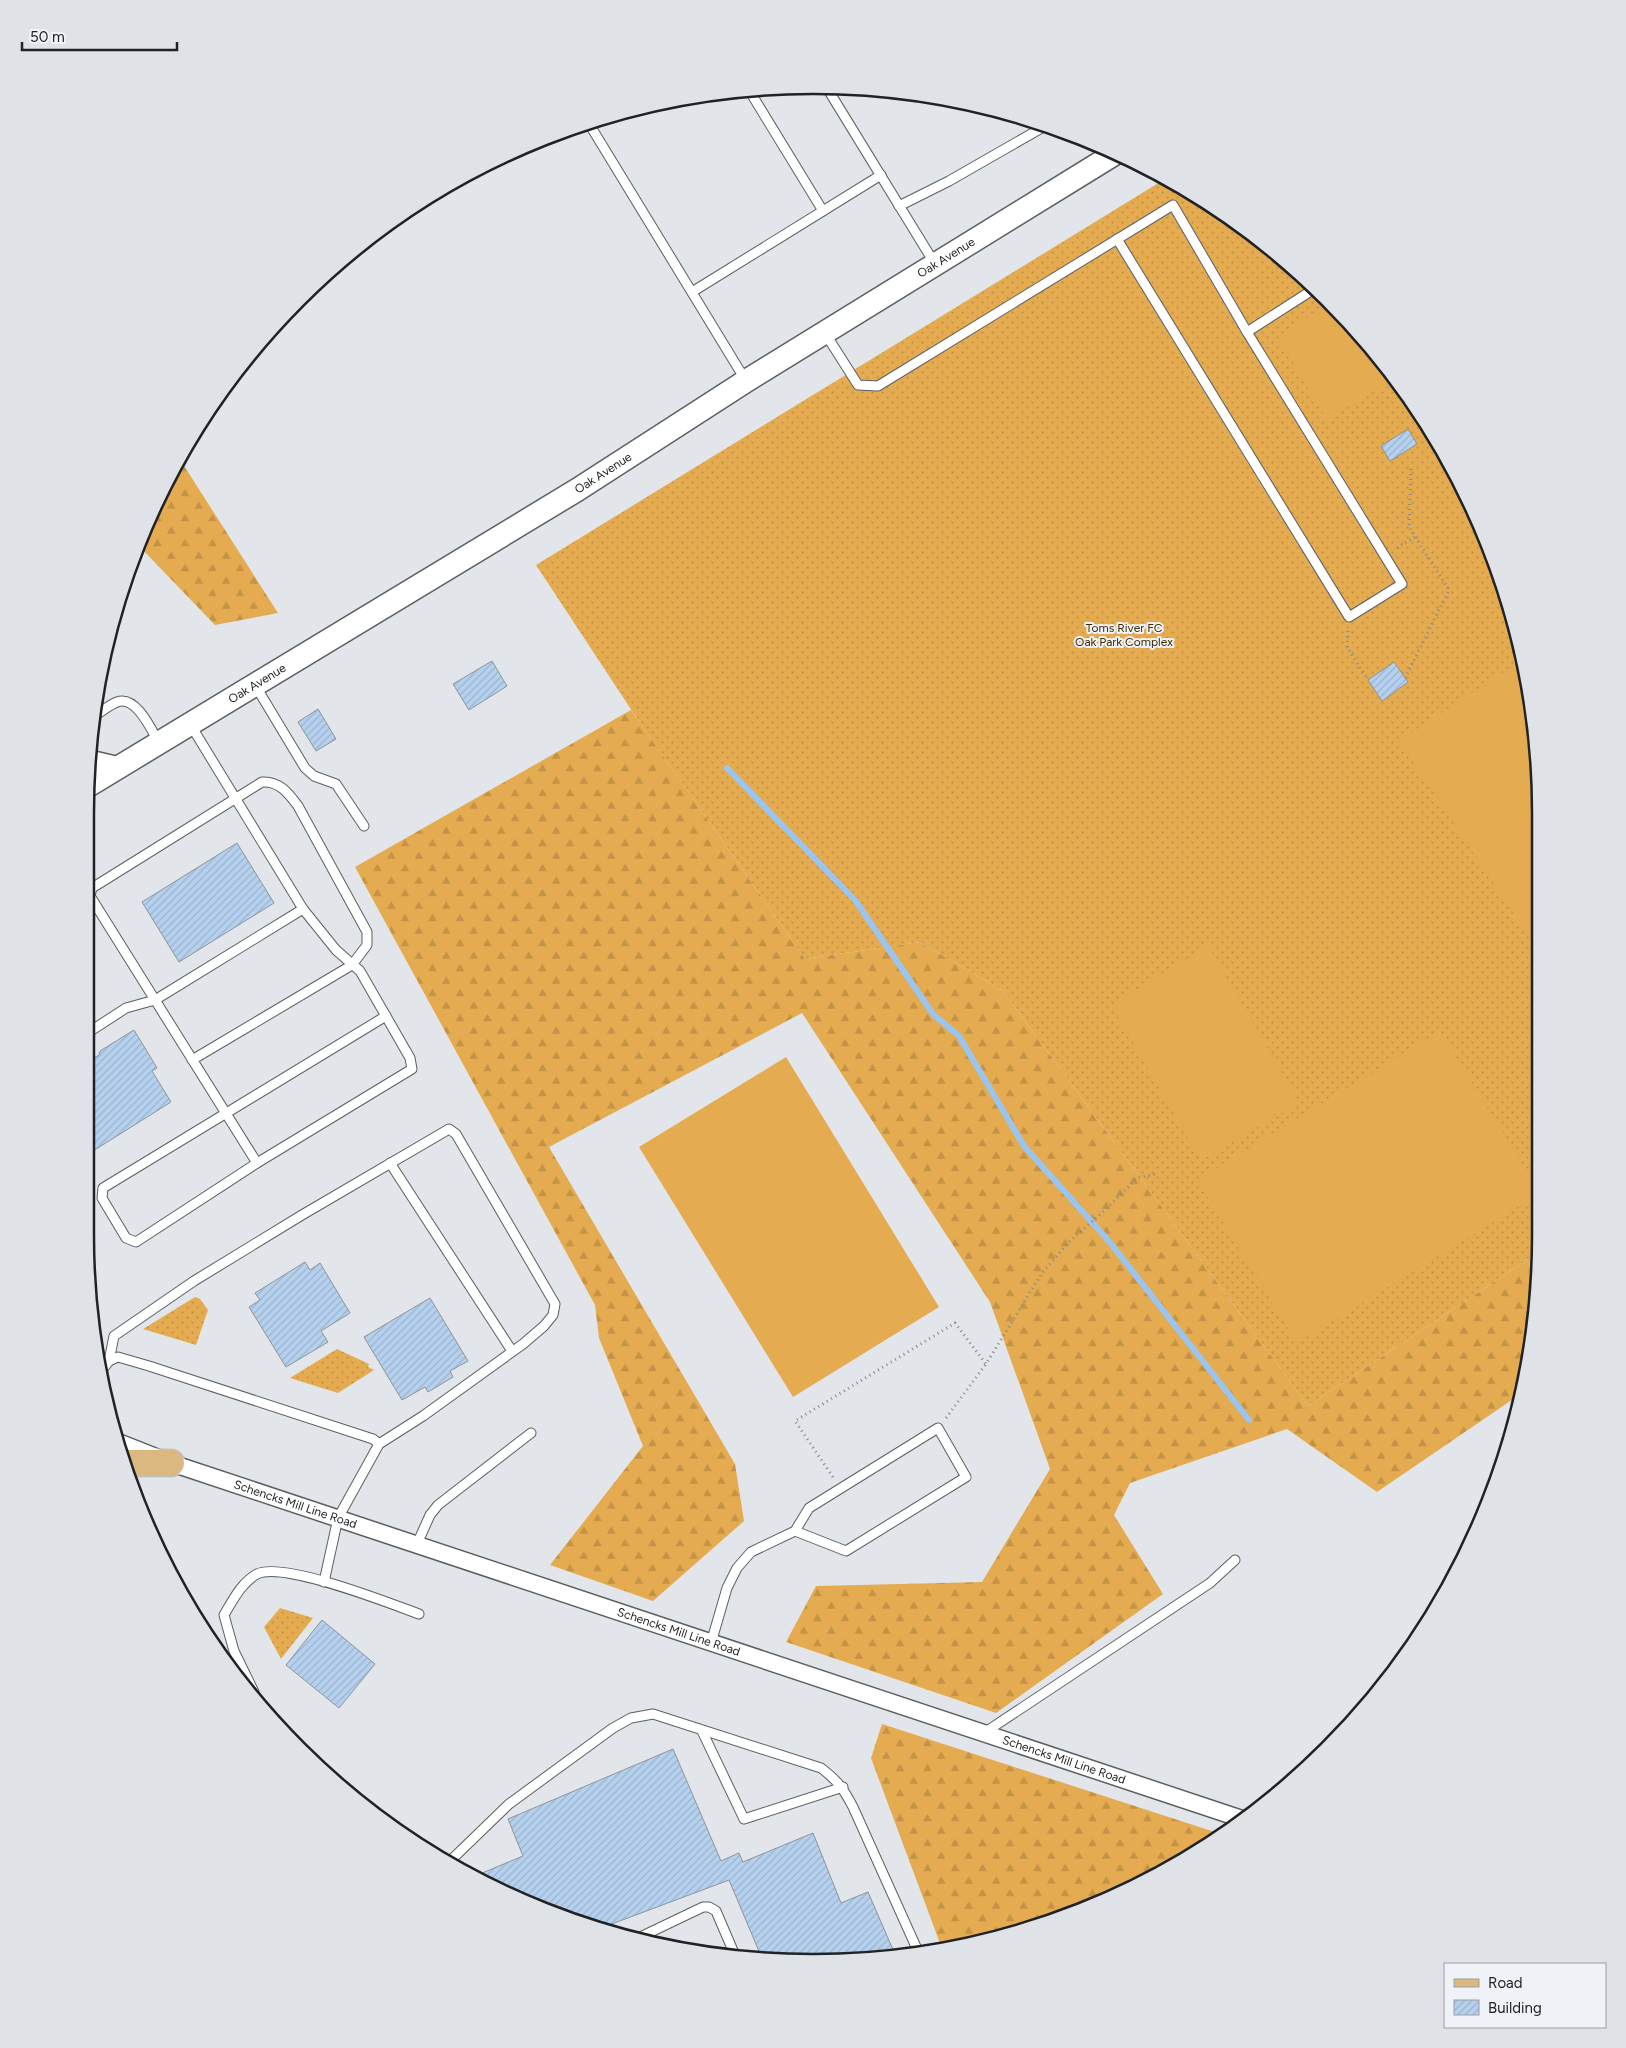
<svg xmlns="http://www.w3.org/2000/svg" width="1626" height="2048" viewBox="0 0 1626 2048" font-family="Figtree,sans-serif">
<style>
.grass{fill:url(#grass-dots)}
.forest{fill:url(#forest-firs)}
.garden{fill:#e5ab50}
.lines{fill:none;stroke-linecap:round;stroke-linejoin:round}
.stream{stroke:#9ac5f1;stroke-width:6}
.building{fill:url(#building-hatch);stroke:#8f9397}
.lane-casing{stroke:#5b5f63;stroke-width:11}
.street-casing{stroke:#5b5f63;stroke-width:19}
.secondary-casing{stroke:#5b5f63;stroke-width:25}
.primary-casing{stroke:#c1c1c2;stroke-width:29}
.path{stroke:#86898c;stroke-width:3;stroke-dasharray:1 4;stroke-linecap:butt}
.lane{stroke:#fff;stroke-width:9}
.street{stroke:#fff;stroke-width:16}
.secondary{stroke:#fff;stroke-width:22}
.primary{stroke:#dab87f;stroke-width:26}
.labels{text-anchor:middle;stroke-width:4;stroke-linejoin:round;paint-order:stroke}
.street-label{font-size:12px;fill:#212224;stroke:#eff3f8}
.park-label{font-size:12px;fill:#422b01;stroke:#eff3f8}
.rim{fill:none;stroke:#212224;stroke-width:2.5}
</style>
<defs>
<pattern id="grass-dots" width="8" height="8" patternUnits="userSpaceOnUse" patternTransform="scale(1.25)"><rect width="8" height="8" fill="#e5ab50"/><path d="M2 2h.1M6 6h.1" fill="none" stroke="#c49346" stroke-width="1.8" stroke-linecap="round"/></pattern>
<pattern id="forest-firs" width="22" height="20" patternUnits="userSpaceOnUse" patternTransform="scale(1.25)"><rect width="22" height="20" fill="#e5ab50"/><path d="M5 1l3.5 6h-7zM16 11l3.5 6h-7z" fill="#c49346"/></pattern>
<pattern id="building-hatch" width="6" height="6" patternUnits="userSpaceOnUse" patternTransform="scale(1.25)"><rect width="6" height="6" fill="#b5d1ef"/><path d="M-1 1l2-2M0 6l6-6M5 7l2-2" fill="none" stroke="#9bb3cd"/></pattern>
</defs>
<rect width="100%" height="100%" fill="#e2e6eb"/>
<g class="grass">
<path d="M1165,179l91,56 104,98 83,116 59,130 37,186 2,470 -2,17 -231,154 -305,-415 -83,-49 -115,17 -165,-236 -104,-158z"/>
<path d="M195,1297l5,2 8,11 -12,35 -53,-16z"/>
<path d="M337,1349l32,15 -1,3 6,3 -36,23 -48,-15z"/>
<path d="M280,1608l33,10 -32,41 -17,-32z"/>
</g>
<g class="forest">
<path d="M179,458l99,155 -63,12 -76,-79z"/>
<path d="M631,710l174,249 115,-17 83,49 305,415 231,-154 -12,125 -5,16 -145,99 -90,-63 -157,54 -16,32 49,79 -167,119 -210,-71 30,-56 166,-4 68,-113 -60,-167 -188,-289 -253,134 186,317 9,57 -91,80 -103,-36 93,-119 -44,-108 -4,-33 -240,-438z"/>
<path d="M882,1724l339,110 -44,31 -175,73 -61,8 -70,-188z"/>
</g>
<g class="garden">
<path d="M1328,303l32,30 33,46 -66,41 -49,-83z"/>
<path d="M1519,662l20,103 1,188 -141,-212z"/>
<path d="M1208,946l92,157 -99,57 -90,-155z"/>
<path d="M1440,1031l100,162 -243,150 -100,-163z"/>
<path d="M786,1057l153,250 -146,90 -154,-250z"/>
</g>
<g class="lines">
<path class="stream" d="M727,768l128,132 78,114 26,22 65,110 84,94 141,180"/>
</g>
<g class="building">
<path d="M1408,429l9,15 -27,17 -9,-15z"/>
<path d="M492,661l15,25 -38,24 -16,-26z"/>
<path d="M1394,662l14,20 -26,19 -14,-21z"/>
<path d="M318,709l18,30 -20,12 -18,-29z"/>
<path d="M237,843l37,60 -95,59 -37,-60z"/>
<path d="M134,1030l23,38 -5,3 19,31 -86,54 1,-93 13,-8 1,-4z"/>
<path d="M305,1262l5,8 10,-7 30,50 -29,18 7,11 -42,25 -37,-60 11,-7 -5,-7z"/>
<path d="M430,1298l38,63 -18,10 3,6 -25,15 -3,-5 -23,13 -38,-63z"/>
<path d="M322,1620l53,44 -36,44 -53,-43z"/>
<path d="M673,1749l48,112 18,-8 4,9 70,-29 28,70 27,-11 26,60 -81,11 -52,-7 -32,-76 -128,48 -126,-52 48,-20 -15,-37z"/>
</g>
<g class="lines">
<defs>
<g id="lane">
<path d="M827,88l108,176"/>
<path d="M749,90l74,121"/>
<path d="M588,122l158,259"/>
<path d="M899,206l50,-25 96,-55"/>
<path d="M1117,239l232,378 53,-33 -155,-252"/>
<path d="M692,292l189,-117"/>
<path d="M825,333l33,52 20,1 295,-181 74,127 67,-43"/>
<path d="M255,685l50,83 9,8 22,8 28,42"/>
<path d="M93,717c8,-5 16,-12 24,-15 19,-7 34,27 42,41"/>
<path d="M86,1034l40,-26 29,-8 148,-91 -113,-185"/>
<path d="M192,1060l160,-95 15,-20v-13l-69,-126c-9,-12 -18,-25 -36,-24l-170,106 -2,8 167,267 155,-94 -2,-11 -50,-87 -24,-21 -33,-41"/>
<path d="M257,1163l-121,79 -10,-4 -24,-40 1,-10 283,-172"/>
<path d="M390,1163l122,188"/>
<path d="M109,1361l9,-4 31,9 224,73 6,5 -41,74 -14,64"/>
<path d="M103,1369l6,-8 5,-25 80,-55 108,-66 147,-86 7,5 99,170 -2,11 -9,11 -21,18 -100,72 -44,28"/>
<path d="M417,1544l13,-29 8,-10 93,-72"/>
<path d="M711,1643l16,-55 10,-20 14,-16 44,-21 14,-23 129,-80 28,49 -120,74 -51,-20"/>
<path d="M254,1692l-20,-41 -10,-36c9,-15 17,-32 33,-41 26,-13 132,29 162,40"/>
<path d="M702,1731l42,88 99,-32"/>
<path d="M984,1733l226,-150 25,-23"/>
<path d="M447,1864l62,-60 104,-76 18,-10 22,-4 168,54c17,13 22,20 32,39l64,142"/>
<path d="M634,1940l69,-33h6l7,4 18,42"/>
</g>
<g id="street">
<path id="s1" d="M118,1442l53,21 1071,356"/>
</g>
<g id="secondary">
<path d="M87,761l30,7"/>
<path id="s2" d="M86,787l491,-297 169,-109 370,-228"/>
</g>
<path id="primary" d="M126,1463h45"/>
</defs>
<use href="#lane" class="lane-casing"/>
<use href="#street" class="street-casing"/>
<use href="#secondary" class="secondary-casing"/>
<use href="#primary" class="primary-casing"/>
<g class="path">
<path d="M1397,548l19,-12"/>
<path d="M1348,631l-1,16 21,33"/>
<path d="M1405,678l44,-88 -40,-63 2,-59"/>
<path d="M946,1418l40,-54"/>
<path d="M833,1477l-38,-56 160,-98 31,41 56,-91 27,-31 35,-31 33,-33 19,-4"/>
</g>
<use href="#lane" class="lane"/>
<use href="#street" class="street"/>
<use href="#secondary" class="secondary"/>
<use href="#primary" class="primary"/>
</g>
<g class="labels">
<g class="street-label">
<text dy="4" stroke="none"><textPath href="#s2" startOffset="1010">Oak Avenue</textPath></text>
<text dy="4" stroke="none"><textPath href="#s2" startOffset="605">Oak Avenue</textPath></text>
<text dy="4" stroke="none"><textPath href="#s2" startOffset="200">Oak Avenue</textPath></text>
<text dy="4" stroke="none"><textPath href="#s1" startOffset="188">Schencks Mill Line Road</textPath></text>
<text dy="4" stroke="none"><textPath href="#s1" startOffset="592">Schencks Mill Line Road</textPath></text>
<text dy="4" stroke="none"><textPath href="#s1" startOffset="998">Schencks Mill Line Road</textPath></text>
</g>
<g class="park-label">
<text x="1124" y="632">Toms River FC<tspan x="1124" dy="14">Oak Park Complex</tspan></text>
</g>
</g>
<path d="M0 0H1626V2048H0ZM813 94H813A719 719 0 0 1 1532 813V1235A719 719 0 0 1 813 1954H813A719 719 0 0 1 94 1235V813A719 719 0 0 1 813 94Z" fill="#dfe2e7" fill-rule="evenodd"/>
<path class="rim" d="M813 94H813A719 719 0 0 1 1532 813V1235A719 719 0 0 1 813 1954H813A719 719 0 0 1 94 1235V813A719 719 0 0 1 813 94Z"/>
<rect x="1444" y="1963" width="162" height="65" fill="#eff3f8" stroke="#9d9fa3"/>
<rect x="1454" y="1979" width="25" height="8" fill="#dab87f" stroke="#9d9fa3"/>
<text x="1488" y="1988" font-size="15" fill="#212224">Road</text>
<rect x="1454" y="2000" width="25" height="15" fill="url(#building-hatch)" stroke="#9d9fa3"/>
<text x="1488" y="2013" font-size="15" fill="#212224">Building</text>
<path d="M22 42v8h155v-8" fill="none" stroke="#212224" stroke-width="2.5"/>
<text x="30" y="42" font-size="15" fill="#212224" stroke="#eff3f8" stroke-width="4" paint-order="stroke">50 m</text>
</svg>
